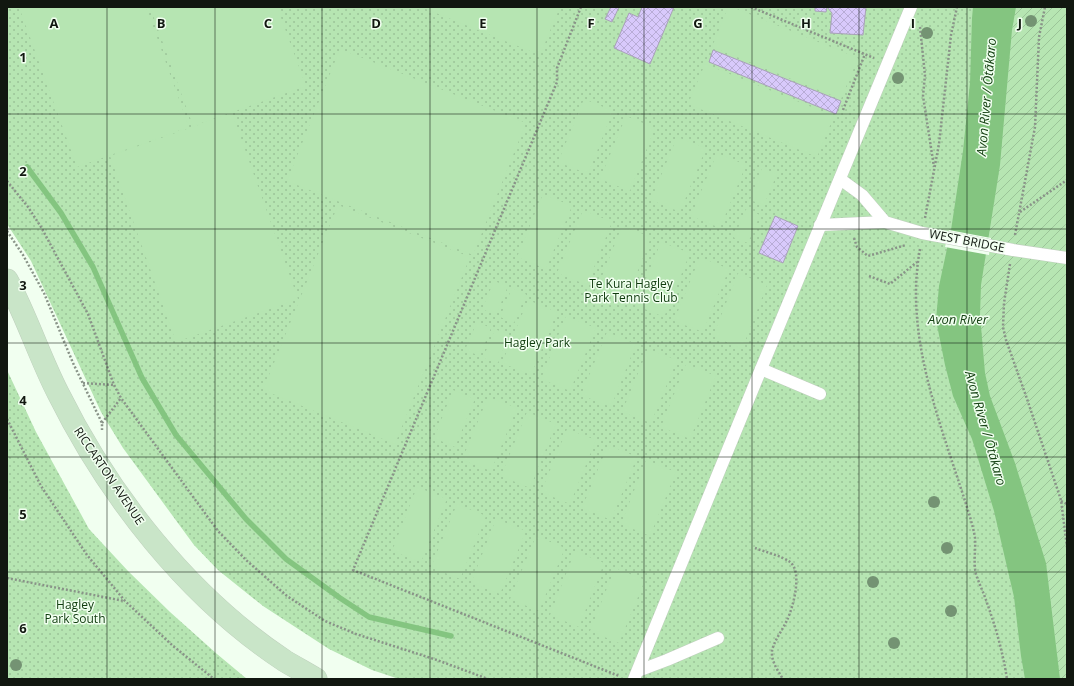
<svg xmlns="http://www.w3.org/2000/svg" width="1074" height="686" viewBox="0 0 1074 686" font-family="'Open Sans',sans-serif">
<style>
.park{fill:url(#park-dots)}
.garden{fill:url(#garden-furrows)}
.pitch{fill:#b6e5b2}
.water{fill:#84c580}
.pier{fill:#f1fff0}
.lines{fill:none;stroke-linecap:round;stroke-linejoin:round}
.stream{stroke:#84c580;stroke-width:5.5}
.building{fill:url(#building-cross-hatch);stroke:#a8a2b7}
.service-casing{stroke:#bfcfbd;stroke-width:13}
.secondary-casing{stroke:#bfcfbd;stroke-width:23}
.path{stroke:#899388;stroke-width:2.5;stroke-dasharray:2 2;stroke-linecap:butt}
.service{stroke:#fff;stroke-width:12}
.secondary{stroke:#c9e5c8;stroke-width:22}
.tree{fill:#749373}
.grid{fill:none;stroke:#111710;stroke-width:1;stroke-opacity:0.55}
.labels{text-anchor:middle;stroke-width:3;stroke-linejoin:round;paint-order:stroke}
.street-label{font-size:12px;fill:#111710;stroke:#f1fff0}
.park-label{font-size:12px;fill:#0e3b0d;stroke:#f1fff0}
.water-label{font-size:13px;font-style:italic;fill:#174315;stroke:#f1fff0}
.grid-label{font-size:13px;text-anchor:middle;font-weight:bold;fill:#111710;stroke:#f1fff0;stroke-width:3;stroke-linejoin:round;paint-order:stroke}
</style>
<defs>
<pattern id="park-dots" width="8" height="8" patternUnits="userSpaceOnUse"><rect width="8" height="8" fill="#b6e5b2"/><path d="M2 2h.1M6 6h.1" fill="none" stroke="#9bc498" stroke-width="1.8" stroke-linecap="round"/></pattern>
<pattern id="garden-furrows" width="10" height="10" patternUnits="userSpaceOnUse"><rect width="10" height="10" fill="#b6e5b2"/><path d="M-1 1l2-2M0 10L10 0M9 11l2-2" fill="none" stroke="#9bc498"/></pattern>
<pattern id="building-cross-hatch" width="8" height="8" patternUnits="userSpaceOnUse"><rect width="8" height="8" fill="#d8c9fb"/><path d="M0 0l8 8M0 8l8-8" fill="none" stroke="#b8acd6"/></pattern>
</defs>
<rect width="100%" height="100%" fill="#f1fff0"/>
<g class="park">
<path d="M7,7h1060v672h-668l-27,-9 -43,-21 -66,-43 -45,-36 -24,-25 -71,-97 -22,-36 -70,-151 -24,-37z"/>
<path d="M7,370l29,62 53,97 39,42 42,41 47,42 30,25h-240z"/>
</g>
<path class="garden" d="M1016,7h51v672h-7l-14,-116 -56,-167 -5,-23 -5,-58 1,-30 19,-120 12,-135z"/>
<g class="pitch">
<path d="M19,7h127l43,120 -112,40z"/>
<path d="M150,7h127l29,79 -113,40z"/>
<path d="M421,7h139l-20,48z"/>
<path d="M728,7h4l126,51 -17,41 -129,-52z"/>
<path d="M340,49l186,74 -53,132 -186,-74z"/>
<path d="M705,64l129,52 -17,41 -129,-53z"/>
<path d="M584,99l29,12 -25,63 -30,-12z"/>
<path d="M232,113l66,186 -122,43 -66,-186z"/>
<path d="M626,116l29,12 -25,63 -30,-12z"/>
<path d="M677,137l29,11 -26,64 -29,-12z"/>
<path d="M717,153l29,12 -26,63 -29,-12z"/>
<path d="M762,168l15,6 -13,31 -14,-5z"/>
<path d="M543,194l29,12 -26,63 -29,-12z"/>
<path d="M338,205l132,52 -75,187 -132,-54z"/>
<path d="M746,209l14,6 -12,28 -14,-5z"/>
<path d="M583,210l29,12 -25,63 -30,-12z"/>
<path d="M622,226l29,11 -25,64 -29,-12z"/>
<path d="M661,242l29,11 -26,64 -29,-12z"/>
<path d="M700,257l29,12 -26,63 -29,-11z"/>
<path d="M738,273l29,12 -25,64 -29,-13z"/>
<path d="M494,281l14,5 -12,29 -14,-6z"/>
<path d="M512,288l14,6 -12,29 -14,-6z"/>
<path d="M528,300l29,12 -26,63 -29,-12z"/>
<path d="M566,316l30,12 -26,63 -29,-12z"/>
<path d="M477,322l14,6 -11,28 -15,-6z"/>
<path d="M495,329l14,6 -11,28 -15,-5z"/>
<path d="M607,332l29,12 -25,63 -30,-12z"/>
<path d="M648,349l29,11 -26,63 -29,-11z"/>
<path d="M686,364l30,12 -26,63 -29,-12z"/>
<path d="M453,390l22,9 -20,48 -21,-9z"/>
<path d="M488,397l29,11 -26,63 -29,-11z"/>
<path d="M527,412l29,12 -26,64 -29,-12z"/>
<path d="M567,429l29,11 -26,64 -29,-12z"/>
<path d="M608,445l29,12 -26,63 -29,-12z"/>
<path d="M646,460l30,12 -26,64 -29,-12z"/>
<path d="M417,487l30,12 -26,63 -29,-11z"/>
<path d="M457,504l29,12 -26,63 -29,-12z"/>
<path d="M496,519l30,12 -26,63 -29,-11z"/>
<path d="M536,536l29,12 -26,63 -29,-12z"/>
<path d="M575,551l29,12 -25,64 -29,-12z"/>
<path d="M615,568l30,12 -26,63 -29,-12z"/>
</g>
<path class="water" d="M973,7h43l-4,23 -12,135 -19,120 -1,30 5,58 5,23 25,67 31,100 14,116h-35l-4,-23 -7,-59 -20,-86 -22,-72 -19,-43 -8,-31 -9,-45 3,-34 12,-56 12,-79 7,-68 2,-65z"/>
<path class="pier" d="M949,230l42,8 -2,17 -44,-8z"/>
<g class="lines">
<path class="stream" d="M27,167l34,46 32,54 49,111 34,57 70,84 40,40 54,39 29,19 82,19"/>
</g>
<g class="building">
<path d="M611,7h8l-7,15 -7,-3z"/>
<path d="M642,7h32l-24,57 -36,-16 15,-35 9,4z"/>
<path d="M815,7h51l-3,28 -33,-2 2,-20 -5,-6 -1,5 -11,-1z"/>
<path d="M713,50l128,51 -5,13 -127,-52z"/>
<path d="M775,216l23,10 -15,37 -24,-10z"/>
</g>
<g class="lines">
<defs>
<g id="service">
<path d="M840,179l22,16 23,27 37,11 38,7 53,10 54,8"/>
<path d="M820,225l65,-3"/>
<path d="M761,369l59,25"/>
<path d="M638,671l29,-11 51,-22"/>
<path d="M634,679l127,-310 150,-362"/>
</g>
<path id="secondary" d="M7,280c20,37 32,76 51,113 51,103 130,204 227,268 10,6 21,12 31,18"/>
</defs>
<use href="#service" class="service-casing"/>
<use href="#secondary" class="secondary-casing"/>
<g class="path">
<path d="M581,7l-24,61v14l-204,488 266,106"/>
<path d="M751,7l123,51"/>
<path d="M920,27l5,48 -2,21 11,71"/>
<path d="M843,110l22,-56"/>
<path d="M7,181l21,26 13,20 47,87 26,71 7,13 97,133 28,29 41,36 38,25 31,13 81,26 51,19"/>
<path d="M1020,212l47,-32"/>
<path d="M925,218l14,-74 12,-109 6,-28"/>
<path d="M7,231l16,24 21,38 29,70 29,60v7"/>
<path d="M1015,235l20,-108 4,-90 6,-30"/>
<path d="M854,238l3,9 11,9 38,-11"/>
<path d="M920,249c-17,91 24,182 50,268 2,7 4,14 5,21 1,12 -2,24 1,36 3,10 8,19 11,29 9,25 16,50 20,76"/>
<path d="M1010,264l-6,39 -1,24 3,13 20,56 35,104 6,47"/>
<path d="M869,276l21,8 27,-22"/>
<path d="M83,383l31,2"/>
<path d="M7,419l34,67 46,69 38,46 48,45 41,33"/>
<path d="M102,423l19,-25"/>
<path d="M1061,501l6,3"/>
<path d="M755,548c10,4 27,8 35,14 13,10 3,46 -3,58 -4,10 -13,20 -15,31 -1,10 6,20 11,28"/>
<path d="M7,578l117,23"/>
</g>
<use href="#service" class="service"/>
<use href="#secondary" class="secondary"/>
</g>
<g class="tree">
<circle cx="1031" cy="21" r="6"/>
<circle cx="927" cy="33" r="6"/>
<circle cx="898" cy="78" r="6"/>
<circle cx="934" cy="502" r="6"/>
<circle cx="947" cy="548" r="6"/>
<circle cx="873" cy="582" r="6"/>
<circle cx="951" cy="611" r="6"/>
<circle cx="894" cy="643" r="6"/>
<circle cx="16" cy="665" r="6"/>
</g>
<path class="grid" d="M107,7v672M215,7v672M322,7v672M430,7v672M537,7v672M644,7v672M752,7v672M859,7v672M967,7v672M7,114h1060M7,229h1060M7,343h1060M7,457h1060M7,572h1060"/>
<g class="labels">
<g class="street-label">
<text transform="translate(967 241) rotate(11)" y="4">WEST BRIDGE</text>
<text transform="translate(109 476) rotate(56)" y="4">RICCARTON AVENUE</text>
</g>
<g class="park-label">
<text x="631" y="288">Te Kura Hagley<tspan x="631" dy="14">Park Tennis Club</tspan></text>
<text x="537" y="347">Hagley Park</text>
<text x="75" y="609">Hagley<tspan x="75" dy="14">Park South</tspan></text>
</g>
<g class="water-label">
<text transform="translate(986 97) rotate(-85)" y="5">Avon River / Ōtākaro</text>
<text x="958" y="324">Avon River</text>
<text transform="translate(986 428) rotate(74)" y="5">Avon River / Ōtākaro</text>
</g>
</g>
<g class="grid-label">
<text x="54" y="28">A</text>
<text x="161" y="28">B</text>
<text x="268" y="28">C</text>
<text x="376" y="28">D</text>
<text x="483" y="28">E</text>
<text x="591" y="28">F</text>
<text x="698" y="28">G</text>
<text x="806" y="28">H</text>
<text x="913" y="28">I</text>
<text x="1020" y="28">J</text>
<text x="23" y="62">1</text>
<text x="23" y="176">2</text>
<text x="23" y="290">3</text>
<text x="23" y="405">4</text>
<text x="23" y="519">5</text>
<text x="23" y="633">6</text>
</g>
<rect width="1074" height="686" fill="none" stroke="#111710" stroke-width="16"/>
</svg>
